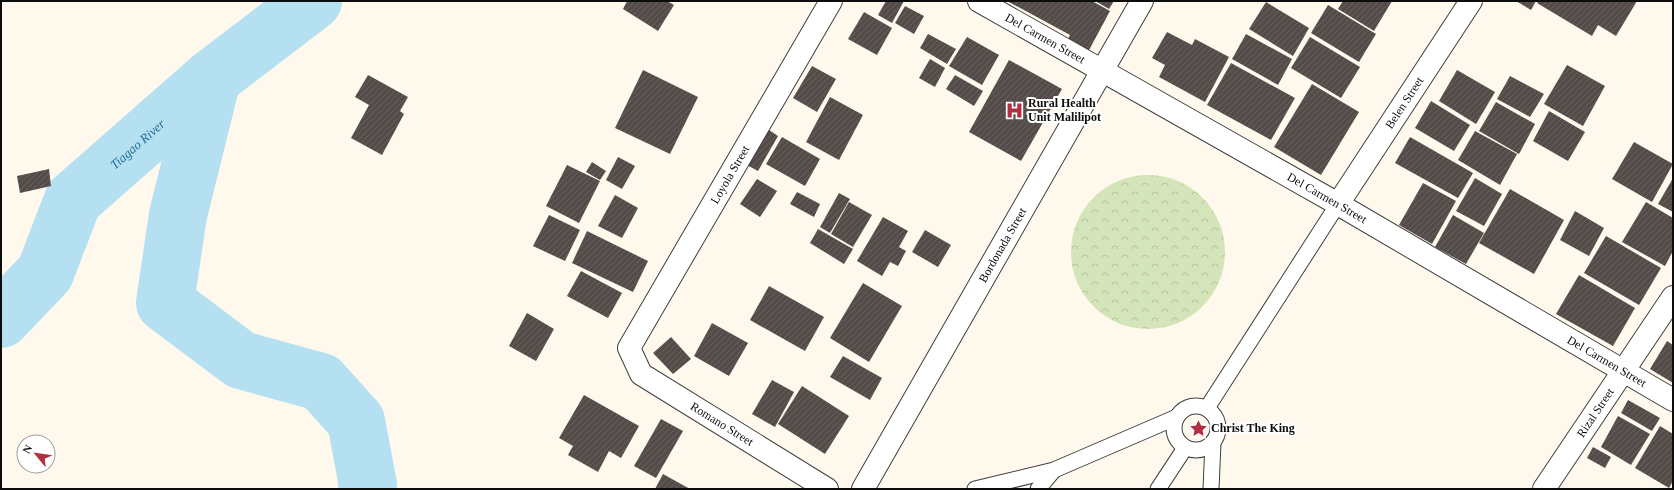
<svg xmlns="http://www.w3.org/2000/svg" width="1674" height="490" viewBox="0 0 1674 490" font-family="'Times New Roman',serif">
<style>
.park{fill:url(#park-crowns)}
.lines{fill:none;stroke-linecap:round;stroke-linejoin:round}
.river{stroke:#b5e0f1;stroke-width:58}
.building{fill:url(#building-hatch)}
.service-casing{stroke:#3f3f3f;stroke-width:17}
.minor-casing{stroke:#3f3f3f;stroke-width:24}
.tertiary-casing{stroke:#3f3f3f;stroke-width:24}
.service{stroke:#fff;stroke-width:15}
.minor{stroke:#fff;stroke-width:22}
.tertiary{stroke:#fff;stroke-width:22}
.labels{text-anchor:middle;stroke-width:4;stroke-linejoin:round;paint-order:stroke}
.street-label{font-size:12px;fill:#0c0c0c;stroke:#fff}
.poi-label{font-size:12px;font-weight:bold;fill:#0c0c0c;stroke:#fff;text-anchor:start}
.water-label{font-size:13px;font-style:italic;fill:#1f6c94;stroke:#fff}
</style>
<defs>
<pattern id="park-crowns" width="20" height="18" patternUnits="userSpaceOnUse"><rect width="20" height="18" fill="#d4e5b9"/><path d="M2 6a3 3 0 1 1 6 0M12 15a3 3 0 1 1 6 0" fill="none" stroke="#b5c39e"/></pattern>
<pattern id="building-hatch" width="6" height="6" patternUnits="userSpaceOnUse"><rect width="6" height="6" fill="#544c49"/><path d="M-1 1l2-2M0 6l6-6M5 7l2-2" fill="none" stroke="#68615f"/></pattern>
</defs>
<rect width="100%" height="100%" fill="#fef9ec"/>
<circle class="park" cx="1148" cy="252" r="77"/>
<g class="lines">
<g class="river">
<path d="M212,78l-34,137 -13,88 76,57 80,22 35,39 12,64 -1,4"/>
<path id="s1" d="M1,319l44,-46 28,-73 139,-122 101,-77"/>
</g>
</g>
<g class="building">
<path d="M627,1h40l7,4 -16,26 -35,-22z"/>
<path d="M886,1h18l-12,22 -14,-8z"/>
<path d="M1007,1h85l18,10 -22,41 -21,-11 3,-6z"/>
<path d="M1095,1h19l-5,8z"/>
<path d="M1343,1h49l-18,30 -36,-22z"/>
<path d="M1516,1h20l-5,9z"/>
<path d="M1539,1h98l-21,35 -18,-11 -6,11 -55,-33z"/>
<path d="M1266,2l43,26 -16,28 -44,-27z"/>
<path d="M1328,5l48,29 -17,28 -48,-29z"/>
<path d="M905,6l19,10 -10,18 -19,-11z"/>
<path d="M864,12l28,16 -15,27 -29,-16z"/>
<path d="M1167,32l25,13 3,-6 34,18 -24,45 -46,-25 6,-12 -13,-7z"/>
<path d="M928,34l28,15 -9,15 -27,-16z"/>
<path d="M1246,34l46,25 -14,26 -46,-26z"/>
<path d="M967,37l32,18 -17,30 -33,-19z"/>
<path d="M1310,37l50,30 -19,31 -50,-30z"/>
<path d="M930,59l15,9 -10,19 -16,-9z"/>
<path d="M1009,60l53,29 -41,72 -52,-29z"/>
<path d="M1231,63l64,35 -24,42 -64,-35z"/>
<path d="M1567,65l38,21 -22,40 -39,-22z"/>
<path d="M812,66l24,13 -19,33 -24,-14z"/>
<path d="M643,70l55,27 -28,57 -55,-26z"/>
<path d="M1457,70l38,22 -19,32 -37,-23z"/>
<path d="M368,75l40,22 -8,14 4,3 -22,41 -31,-17 18,-33 -14,-8z"/>
<path d="M955,75l28,16 -9,15 -28,-17z"/>
<path d="M1510,76l34,18 -14,23 -33,-18z"/>
<path d="M1312,84l47,28 -38,63 -47,-28z"/>
<path d="M830,97l33,18 -24,45 -33,-18z"/>
<path d="M1431,101l39,24 -16,26 -39,-23z"/>
<path d="M1496,102l39,22 -16,30 -40,-23z"/>
<path d="M1549,111l36,21 -17,29 -35,-20z"/>
<path d="M766,128l12,8 -20,35 -13,-7z"/>
<path d="M1475,131l42,23 -17,31 -42,-25z"/>
<path d="M782,137l38,22 -15,27 -39,-22z"/>
<path d="M1410,137l63,36 -15,25 -63,-35z"/>
<path d="M1634,142l39,22 -21,38 -40,-23z"/>
<path d="M618,157l17,9 -13,23 -16,-9z"/>
<path d="M592,162l14,9 -6,9 -14,-8z"/>
<path d="M567,165l33,16 -21,42 -33,-17z"/>
<path d="M49,169l2,17 -31,7 -3,-17z"/>
<path d="M1475,178l27,16 -18,32 -28,-15z"/>
<path d="M1673,178v34l-15,-8z"/>
<path d="M757,179l20,12 -17,26 -20,-13z"/>
<path d="M1423,183l33,18 -24,43 -33,-19z"/>
<path d="M1510,189l54,31 -30,54 -55,-31z"/>
<path d="M797,192l23,12 -6,13 -24,-13z"/>
<path d="M839,193l11,6 -20,34 -10,-6z"/>
<path d="M615,195l23,13 -16,30 -24,-12z"/>
<path d="M849,202l23,13 -19,32 -22,-13z"/>
<path d="M1646,202l27,16v33l-8,15 -43,-24z"/>
<path d="M1575,211l29,17 -15,28 -29,-16z"/>
<path d="M549,215l31,15 -15,31 -32,-15z"/>
<path d="M1453,215l31,18 -18,31 -31,-17z"/>
<path d="M883,217l25,14 -9,16 7,4 -8,15 -8,-4 -8,14 -25,-15z"/>
<path d="M818,229l35,20 -9,15 -34,-21z"/>
<path d="M925,230l26,15 -13,22 -26,-15z"/>
<path d="M587,231l61,30 -15,31 -61,-29z"/>
<path d="M1606,236l55,32 -22,37 -55,-32z"/>
<path d="M581,271l41,22 -14,25 -41,-22z"/>
<path d="M1579,275l56,33 -22,38 -57,-32z"/>
<path d="M863,283l39,23 -33,56 -39,-24z"/>
<path d="M769,286l55,31 -19,34 -55,-31z"/>
<path d="M527,313l27,16 -18,32 -27,-15z"/>
<path d="M712,323l36,20 -19,33 -35,-20z"/>
<path d="M671,337l20,22 -18,15 -20,-21z"/>
<path d="M1667,341l6,4v38l-23,-14z"/>
<path d="M843,356l39,22 -12,22 -40,-23z"/>
<path d="M772,380l22,12 -19,35 -23,-13z"/>
<path d="M802,386l47,30 -24,38 -47,-30z"/>
<path d="M584,395l55,31 -18,32 -12,-7 -11,21 -30,-17 5,-9 -14,-8z"/>
<path d="M1628,400l32,18 -8,13 -31,-18z"/>
<path d="M1618,416l32,18 -19,31 -30,-18z"/>
<path d="M661,419l22,12 -27,47 -22,-12z"/>
<path d="M1660,426l13,8v47l-4,7 -34,-20z"/>
<path d="M1593,447l18,10 -6,11 -18,-10z"/>
<path d="M663,474l27,15h-35z"/>
</g>
<g class="lines">
<defs>
<g id="service">
<circle cx="1196" cy="428" r="22"/>
<path d="M1207,408l131,-204"/>
<path d="M975,489l79,-19 123,-53"/>
<path d="M1038,489l16,-19"/>
<path d="M1158,489l27,-41"/>
<path d="M1211,489l2,-47"/>
</g>
<g id="minor">
<path id="s2" d="M979,1l359,203 335,196"/>
<path id="s3" d="M1338,204l133,-203"/>
<path id="s4" d="M827,489l-186,-115 -12,-26 202,-347"/>
<path id="s5" d="M1544,489l129,-192"/>
</g>
<g id="tertiary">
<path id="s6" d="M863,489l279,-488"/>
</g>
</defs>
<use href="#service" class="service-casing"/>
<use href="#minor" class="minor-casing"/>
<use href="#tertiary" class="tertiary-casing"/>
<use href="#service" class="service"/>
<use href="#minor" class="minor"/>
<use href="#tertiary" class="tertiary"/>
</g>
<defs>
<symbol id="hospital-bare" viewBox="-9 -9 18 18"><path d="M-5-5h3v3.5h4V-5h3V5h-3V1.5h-4V5h-3Z" fill="#b12f41" stroke="#fff" stroke-width="2.5" paint-order="stroke"/></symbol>
<symbol id="sight-bare" viewBox="-9 -9 18 18"><path d="M0-6L1.8-2.2L6-1.7L2.9 1.2L3.7 5.4L0 3.3L-3.7 5.4L-2.9 1.2L-6-1.7L-1.8-2.2Z" fill="#b12f41" stroke="#fff" stroke-width="2.5" paint-order="stroke"/></symbol>
</defs>
<g fill-rule="evenodd">
<use href="#hospital-bare" x="1002" y="98" width="25" height="25"/>
<use href="#sight-bare" x="1186" y="416" width="25" height="25"/>
</g>
<g class="labels">
<g class="street-label">
<text dy="4" stroke="none"><textPath href="#s2" startOffset="76">Del Carmen Street</textPath></text>
<text dy="4" stroke="none"><textPath href="#s3" startOffset="121">Belen Street</textPath></text>
<text dy="4" stroke="none"><textPath href="#s4" startOffset="448">Loyola Street</textPath></text>
<text dy="4" stroke="none"><textPath href="#s2" startOffset="400">Del Carmen Street</textPath></text>
<text dy="4" stroke="none"><textPath href="#s6" startOffset="281">Bordonada Street</textPath></text>
<text dy="4" stroke="none"><textPath href="#s2" startOffset="724">Del Carmen Street</textPath></text>
<text dy="4" stroke="none"><textPath href="#s5" startOffset="92">Rizal Street</textPath></text>
<text transform="translate(722 424) rotate(32)" y="4">Romano Street</text>
</g>
<g class="poi-label">
<text x="1028" y="107">Rural Health<tspan x="1028" dy="14">Unit Malilipot</tspan></text>
<text x="1211" y="432">Christ The King</text>
</g>
<g class="water-label">
<text dy="5" stroke="none"><textPath href="#s1" startOffset="227">Tiagao River</textPath></text>
</g>
</g>
<rect width="1674" height="490" fill="none" stroke="#0c0c0c" stroke-width="4"/>
<g transform="translate(36 454) rotate(299)"><circle r="19" fill="#ffffff" stroke="#9e9e9e"/>
<path d="M0-3L7 15L0 10L-7 15Z" fill="#b12f41"/>
<text y="-6" font-size="11" font-weight="bold" text-anchor="middle" fill="#0c0c0c">N</text>
</g>
</svg>
